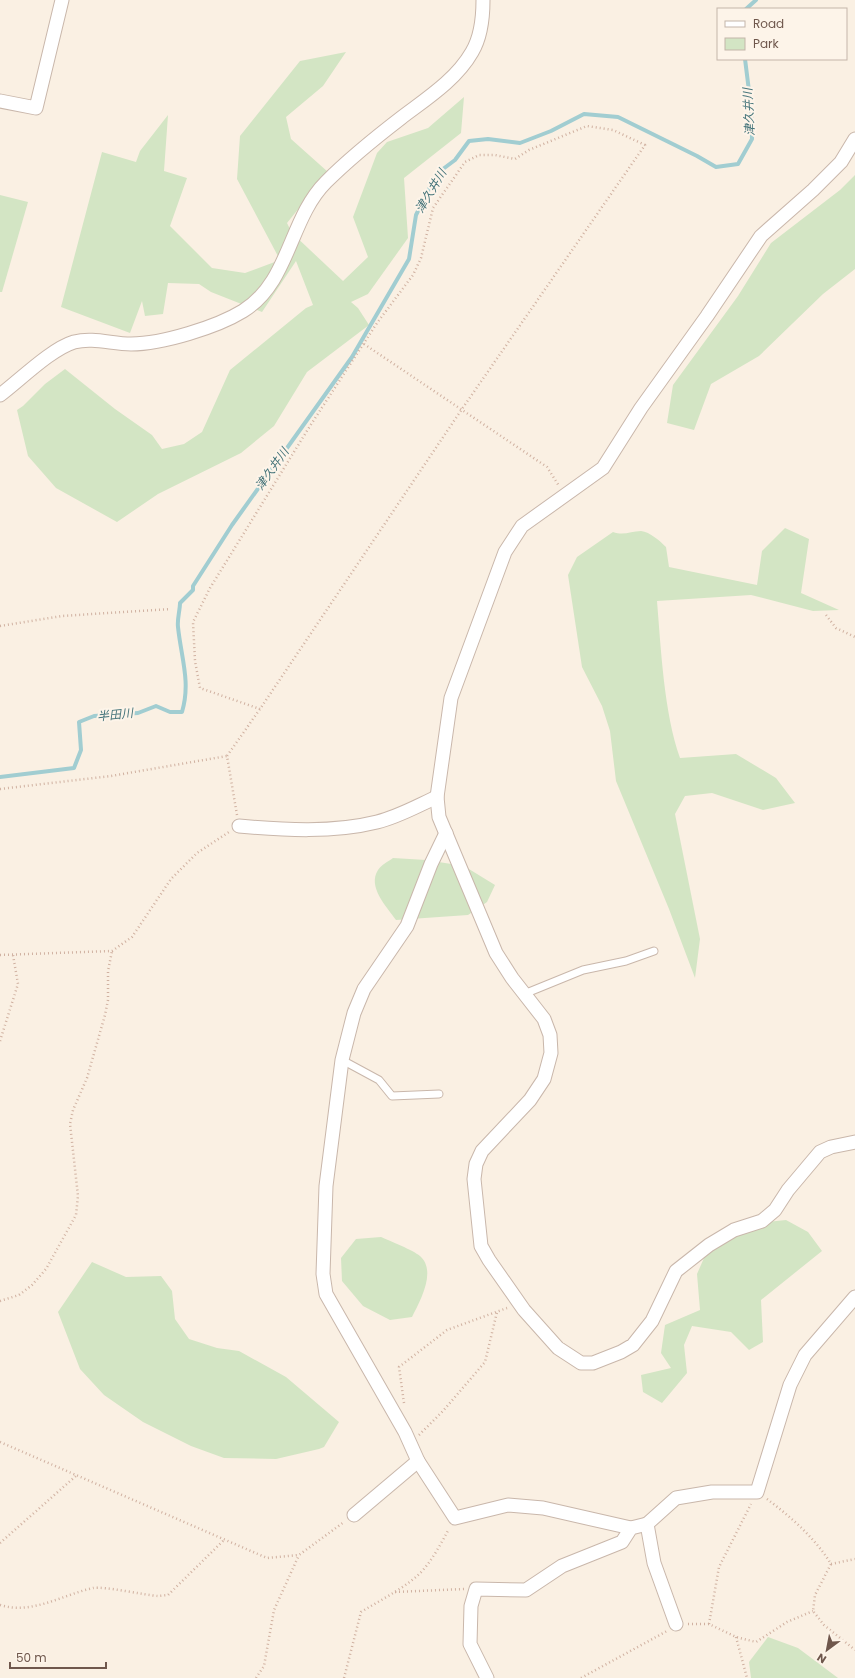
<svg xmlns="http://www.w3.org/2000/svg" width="855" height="1678" viewBox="0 0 855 1678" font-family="Poppins,'Noto Sans JP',sans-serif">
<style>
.green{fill:#d3e5c4}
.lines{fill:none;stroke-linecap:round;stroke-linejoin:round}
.stream{stroke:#a1cdd1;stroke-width:4}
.lane-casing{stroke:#c9b7ab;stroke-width:9}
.street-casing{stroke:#c9b7ab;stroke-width:15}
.path{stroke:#d0b1a1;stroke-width:2.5;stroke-dasharray:1 3;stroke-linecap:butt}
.lane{stroke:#fff;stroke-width:7}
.street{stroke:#fff;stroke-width:13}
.labels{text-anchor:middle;stroke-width:4;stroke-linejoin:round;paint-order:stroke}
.water-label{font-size:12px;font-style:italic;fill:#45747a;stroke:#fdf4e9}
</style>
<rect width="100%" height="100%" fill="#faf0e3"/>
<g class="green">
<path d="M346,52l-23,34 -37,31 5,22 37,33 -41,51 5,10 51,48 25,-24 -15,-40 24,-64 10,-11 41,-14 36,-31 -3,36 -57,45 4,60 -40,56 -17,8 7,6 11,17 -62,47 -33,54 -33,27 -83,41 -41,28 -61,-34 -28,-32 -11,-46 6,-4 22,-22 20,-15 50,40 37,26 10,14 22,-5 18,-12 28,-62 76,-62 7,-3 -17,-44 -34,51 -51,-20 -12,-8 -31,-1 -5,31 -18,2 -3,-15 -12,32 -69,-26 41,-155 34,10 4,-11 28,-36 -4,56 23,7 -17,48 42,42 33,5 35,-13 -43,-81 3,-43 60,-75z"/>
<path d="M855,175v94l-32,25 -64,62 -48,28 -17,46 -27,-7 6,-38 65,-89 33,-53 69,-53z"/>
<path d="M0,195l28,7 -26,90h-2z"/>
<path d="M785,528l24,11 -8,54 38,17 -26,1 -62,-16 -94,6c4,48 7,112 23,157l56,-4 40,24 19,25 -32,7 -51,-17 -27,3 -10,18 25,125 -5,39 -26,-69 -53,-128 -6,-50 -8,-25 -20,-39 -14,-92 9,-18 36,-25c11,4 18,-1 28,-1 9,1 19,10 25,16l3,20 88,18 5,-34z"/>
<path d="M393,858l33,2 38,6 31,19 -8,17 -19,13 -72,5c-9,-13 -29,-33 -18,-50 3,-5 11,-9 15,-12z"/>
<path d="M786,1220l22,12 14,19 -61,49 2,42 -14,8 -18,-18 -39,-6 -8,19 3,28 -25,30 -19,-11 -2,-17 30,-7 -10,-15 4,-28 35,-15 -3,-36 7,-16 20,-19 33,-16z"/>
<path d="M381,1237c9,4 32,13 39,19 17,15 0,45 -8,61l-22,3 -27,-14 -21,-25 -1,-23 15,-19z"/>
<path d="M92,1262l34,15 35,-1 11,15 3,28 14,20 28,9 22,3 47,26 53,45 -15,25 -5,2 -43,10 -52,-1 -33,-12 -48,-24 -39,-27 -24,-26 -22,-57z"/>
<path d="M768,1637l30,11 40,30h-87l-2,-16z"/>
</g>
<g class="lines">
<g class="stream">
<path d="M746,9l10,-9"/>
<path d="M0,777l74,-9 7,-18 -2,-28 15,-6 44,-3 18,-7 14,6h12c9,-30 -1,-55 -4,-85 -1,-8 2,-17 2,-24l13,-13v-4l39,-61 120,-168 57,-98 7,-44 13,-26 14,-20 12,-9 14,-19 19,-2 32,4 31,-12 33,-17 34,3 79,39 19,11 22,-3 14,-25 -1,-32 -6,-48"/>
</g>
<defs>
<g id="lane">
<path d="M524,994l59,-24 43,-9 28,-10"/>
<path d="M342,1060l37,20 13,16 47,-2"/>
</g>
<g id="street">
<path d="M0,101l36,7 26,-108"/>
<path d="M855,139l-14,23 -28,28 -52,46 -54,80 -66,92 -38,60 -81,58 -17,26 -54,146 -14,99 2,20 57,136 16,25 32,41 6,16 1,18 -7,26 -14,21 -48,51 -6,13 -2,15 7,67 8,14 35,50 34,38 23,15h12l28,-11 12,-7 19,-24 24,-50 33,-26 25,-15 28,-9 13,-11 13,-20 32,-38 11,-5 24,-5"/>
<path d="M0,395c20,-15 51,-46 74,-53 19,-5 38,2 57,2 31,0 86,-17 112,-33 47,-29 46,-92 83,-129 23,-23 49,-44 75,-64 25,-19 55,-38 71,-66 9,-15 11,-35 11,-52"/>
<path d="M239,826c45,4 94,7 138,-4 21,-5 40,-16 60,-25"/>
<path d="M418,1461l37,57 53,-13 35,3 88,20"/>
<path d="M354,1515l64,-54 -13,-29 -79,-138 -3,-20 3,-88 16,-126 12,-47 10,-24 43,-63 24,-62 15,-31"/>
<path d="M647,1524l7,39 22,61"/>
<path d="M487,1678l-17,-34 1,-38 5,-17 50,1 36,-24 60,-24 9,-14 16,-4 29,-26 36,-6h45l33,-107 15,-30 50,-58"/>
</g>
</defs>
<use href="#lane" class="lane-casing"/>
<use href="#street" class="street-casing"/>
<g class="path">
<path d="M364,344l183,123 12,19"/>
<path d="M826,615l10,13 19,9"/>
<path d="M0,626l62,-10 108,-7"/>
<path d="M0,789l111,-13 116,-20"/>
<path d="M237,815l-10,-59 33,-47 202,-300 183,-264 -32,-15 -26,-4 -58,24 -14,9 -20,-4h-16l-14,7 -32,46 -12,50 -8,17 -36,48 -67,103 -100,162 -17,34 2,39 5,27 60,21"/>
<path d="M0,955l112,-4 20,-14 39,-58 26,-26 32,-21"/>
<path d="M0,1041l18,-57 -5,-29"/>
<path d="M0,1301l19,-6 13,-10 14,-16 30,-54 2,-19 -8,-72 3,-14 14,-32 18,-63 3,-15v-29l4,-20"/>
<path d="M404,1403l-5,-36 48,-37 60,-22"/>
<path d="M419,1435l24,-24 42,-49 12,-50"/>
<path d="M0,1442l267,116 32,-3 45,-33"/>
<path d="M767,1499c24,18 48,39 64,65l-16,31 -2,16 11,14 31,25"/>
<path d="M0,1543l77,-68"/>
<path d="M831,1564l24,-5"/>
<path d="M395,1592l69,-3"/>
<path d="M0,1605c32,10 62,-10 93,-17 11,-2 51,7 65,8l10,-1 56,-55"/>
<path d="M688,1624h21l27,13 20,5 31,-20 26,-11"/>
<path d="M709,1624l10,-57 32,-63"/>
<path d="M736,1637l11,41"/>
<path d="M256,1678l8,-12 10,-56 25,-55"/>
<path d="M344,1678l17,-66c18,-11 38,-21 55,-35 14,-12 24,-32 33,-48"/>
<path d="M581,1678l86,-47"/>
</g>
<use href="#lane" class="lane"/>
<use href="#street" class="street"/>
</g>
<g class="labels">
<g class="water-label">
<text transform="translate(749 112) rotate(-93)" y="4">津久井川</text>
<text transform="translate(431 191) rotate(-59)" y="4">津久井川</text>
<text transform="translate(272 469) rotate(-55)" y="4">津久井川</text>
<text transform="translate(115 715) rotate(-6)" y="4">半田川</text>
</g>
</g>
<rect x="717" y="8" width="130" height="52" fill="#fdf4e9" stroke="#c4b5aa"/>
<rect x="725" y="21" width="20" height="6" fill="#ffffff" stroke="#c4b5aa"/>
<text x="753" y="28" font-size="12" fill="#6f574c">Road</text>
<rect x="725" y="38" width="20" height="12" fill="#d3e5c4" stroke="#c4b5aa"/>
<text x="753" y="48" font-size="12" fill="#6f574c">Park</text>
<g transform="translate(827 1650) rotate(212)" stroke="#fdf4e9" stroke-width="3" paint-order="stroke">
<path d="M0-3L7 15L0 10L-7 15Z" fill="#6f574c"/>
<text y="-6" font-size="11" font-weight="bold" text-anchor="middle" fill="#6f574c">N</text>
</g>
<path d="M10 1662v6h96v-6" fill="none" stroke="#6f574c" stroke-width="2"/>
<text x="16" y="1662" font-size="12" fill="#6f574c" stroke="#fdf4e9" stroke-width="3" paint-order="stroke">50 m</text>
</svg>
